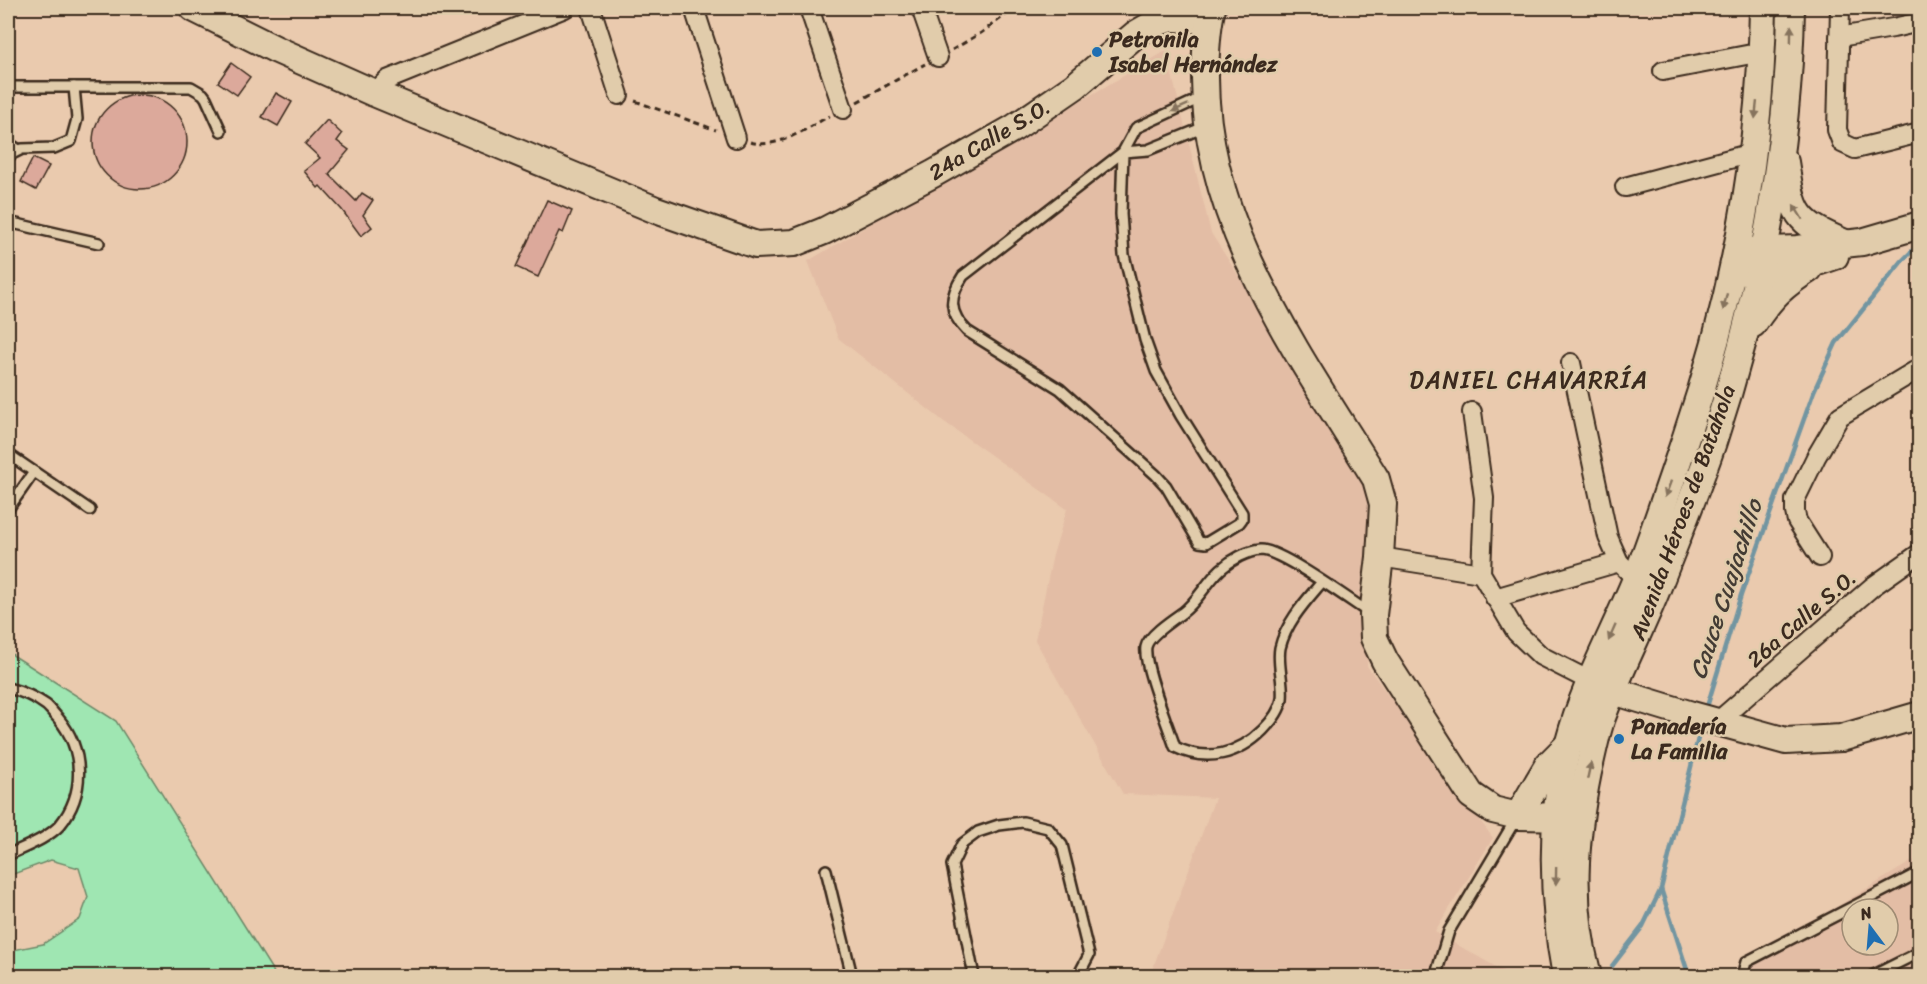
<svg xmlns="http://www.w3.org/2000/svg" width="1927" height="984" viewBox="0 0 1927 984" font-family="Sriracha,sans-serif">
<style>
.built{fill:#e3bda5;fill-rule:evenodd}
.green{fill:#9fe6b2;stroke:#6d8868;stroke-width:1.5}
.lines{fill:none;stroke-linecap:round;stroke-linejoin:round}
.stream{stroke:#7295a1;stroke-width:4.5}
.building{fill:#dca99b;stroke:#3b2a1e;stroke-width:1.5}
.lane-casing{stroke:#3b2a1e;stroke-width:14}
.street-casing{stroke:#3b2a1e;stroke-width:22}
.secondary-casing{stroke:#3b2a1e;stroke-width:30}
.path{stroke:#3b2a1e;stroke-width:3;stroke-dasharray:6 4.5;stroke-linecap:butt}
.lane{stroke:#e1ccab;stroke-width:9}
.street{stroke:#e1ccab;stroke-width:18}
.secondary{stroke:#e1ccab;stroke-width:26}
.oneway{fill:#86735d}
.poi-dot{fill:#1f6fb2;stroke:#e1ccab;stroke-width:2}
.labels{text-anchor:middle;stroke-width:5;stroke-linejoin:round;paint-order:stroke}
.poi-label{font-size:22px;font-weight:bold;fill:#3b2a1e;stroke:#e1ccab;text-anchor:start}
.street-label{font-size:22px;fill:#3b2a1e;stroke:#e1ccab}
.neighbourhood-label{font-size:24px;letter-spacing:1.5px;fill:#3b2a1e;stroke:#e1ccab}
.water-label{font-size:24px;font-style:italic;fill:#443c34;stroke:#e1ccab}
</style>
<rect width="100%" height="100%" fill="#eacaae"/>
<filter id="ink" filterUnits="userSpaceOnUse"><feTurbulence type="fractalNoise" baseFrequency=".0167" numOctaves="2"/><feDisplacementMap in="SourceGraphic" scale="12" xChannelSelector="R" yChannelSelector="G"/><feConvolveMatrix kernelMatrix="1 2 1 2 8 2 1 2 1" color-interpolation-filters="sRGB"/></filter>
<g filter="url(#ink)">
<g class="built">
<path d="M1166,51l45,182 165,258 -9,175 126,172 -58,94 75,43 -1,1h-359l65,-178 -92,-4 -88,-154 18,-85 14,-46 -124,-88 -105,-83 -30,-77z"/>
<path d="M1919,857v119h-173v-14zM1852,909h36v36h-36z"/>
</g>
<path class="green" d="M8,652l108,69 160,255h-268v-25l35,-7 37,-25 8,-22 -9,-29 -28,-8 -43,16z"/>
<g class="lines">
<g class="stream">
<path d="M1706,710l35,-115 73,-204 22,-48 66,-82 18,-18"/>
<path d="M1661,889l28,87"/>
<path d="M1612,966l31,-40 18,-37 40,-163"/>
</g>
</g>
<g class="building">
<path d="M231,63l19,14 -13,18 -19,-13z"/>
<path d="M276,93l16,9 -14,24 -16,-9z"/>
<circle cx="140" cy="142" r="47"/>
<path d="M327,120l15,14 -5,7 12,9 -20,24 27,27 6,-8 11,7 -10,15 9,12 -11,9 -19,-26 -22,-24 -2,2 -14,-17 16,-13 -15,-14z"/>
<path d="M33,158l16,8 -13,24 -15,-8z"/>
<path d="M547,200l25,11 -9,22 -4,-2 -21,46 -22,-10z"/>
</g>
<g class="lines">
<defs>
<g id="lane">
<path d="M8,87h183l12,7 3,4 15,33"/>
<path d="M1203,97l-67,31 -13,24 -2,62 3,41 21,85 11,31 25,45 61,97v6l-3,4 -33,20 -7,-1 -33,-56 -10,-11 -96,-86 -93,-58c-19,-19 -18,-34 -4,-55l160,-124 25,-2 59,-24"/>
<path d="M8,143l11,7"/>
<path d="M8,156l14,-7 32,-1 17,-7 6,-22 -3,-32"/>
<path d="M8,222l91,21"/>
<path d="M8,454l82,56"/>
<path d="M8,509l26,-37"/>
<path d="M1322,582c-16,19 -36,40 -42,66 -3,16 4,34 2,51 -2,12 -10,22 -19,31 -24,24 -56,33 -88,17 -7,-22 -32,-82 -29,-100 2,-11 26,-27 36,-34 16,-12 24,-30 39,-44 10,-9 26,-18 40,-19 20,0 90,51 110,64"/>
<path d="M8,688c12,3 27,9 38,17 4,3 8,9 12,13 26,31 28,75 2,107 -13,14 -36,22 -52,30"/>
<path d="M826,870l26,106"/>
<path d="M974,976l-22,-111 10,-21 16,-12 21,-7 24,-3 25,6 14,17 27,110 -11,21"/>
<path d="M1433,976l4,-5 12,-40 68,-114"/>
<path d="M1746,976l-2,-7 2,-7 174,-90"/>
<path d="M1872,976l48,-24"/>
</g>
<g id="street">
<path d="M591,8l28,87"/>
<path d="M694,8l42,130"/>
<path d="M809,8l34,101"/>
<path d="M921,8l17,49"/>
<path d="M1840,8l-3,122 5,13 13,6 65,-16"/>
<path d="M1839,37l54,-9 27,-6"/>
<path d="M1663,71l99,-19"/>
<path d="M374,93l13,-13 178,-72"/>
<path d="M1625,187l127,-34"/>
<path d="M1571,363l37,174 11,25 17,17"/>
<path d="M1472,412l12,86 -3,75 35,59 25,24 49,25"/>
<path d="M1380,557l101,16"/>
<path d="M1820,557l-23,-36 -2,-9v-12l21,-43 24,-41 80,-48"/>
<path d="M1495,598l124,-36"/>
<path d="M1717,722l155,-135 48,-34"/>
</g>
<g id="secondary">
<path d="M193,8l82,41 99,44 282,117 100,35 38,-2 30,-12 109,-57 81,-46 61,-42 61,-52 19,-11 17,-5 37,2"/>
<path d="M1212,8c-6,21 -6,45 -7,67 -1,151 95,281 171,404l7,25 -3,53 -7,58 1,23 11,23 86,134 22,15 25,6 54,1"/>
<path d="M1785,162c8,52 10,60 60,81"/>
<path d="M1749,251l48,-2 65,-7 58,-17"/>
<path d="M1745,271c31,2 61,-4 90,-15"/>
<path d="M1753,324c18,-27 29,-38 56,-55"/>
<path d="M1599,685l14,6 79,24 94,26 55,-3 79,-23"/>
<path d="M1518,816l30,-51 20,-20"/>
<path d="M1566,976c-14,-74 -17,-161 3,-234 15,-57 45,-109 67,-163 18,-47 34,-95 50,-142 47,-138 75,-284 77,-429"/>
<path d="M1588,976c-19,-69 -14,-135 0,-204 4,-16 7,-33 12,-49 16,-46 39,-89 57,-134 19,-49 39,-97 56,-147 45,-136 76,-290 78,-434"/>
</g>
</defs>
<use href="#lane" class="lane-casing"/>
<use href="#street" class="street-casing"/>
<use href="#secondary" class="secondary-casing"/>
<g class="path">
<path d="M952,50l29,-17 34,-25"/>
<path d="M635,101l81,29"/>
<path d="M857,102l68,-38"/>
<path d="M750,142c28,8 56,-14 80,-26"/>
</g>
<use href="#lane" class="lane"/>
<use href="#street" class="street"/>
<use href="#secondary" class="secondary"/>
</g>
<defs><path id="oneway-solid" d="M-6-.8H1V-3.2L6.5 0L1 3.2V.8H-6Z" transform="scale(1.5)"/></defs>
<g class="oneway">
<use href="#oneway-solid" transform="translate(1791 34) rotate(-89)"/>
<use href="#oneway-solid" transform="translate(1180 108) rotate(156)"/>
<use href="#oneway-solid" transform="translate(1756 110) rotate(96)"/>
<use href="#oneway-solid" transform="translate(1798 212) rotate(-122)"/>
<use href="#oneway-solid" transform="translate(1725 302) rotate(103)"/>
<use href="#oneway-solid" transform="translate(1668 489) rotate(110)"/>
<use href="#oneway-solid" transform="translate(1612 633) rotate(114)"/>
<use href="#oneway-solid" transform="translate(1589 771) rotate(-78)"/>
<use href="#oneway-solid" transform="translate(1556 876) rotate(91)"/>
</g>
</g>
<g class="poi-dot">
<circle cx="1097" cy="52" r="6"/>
<circle cx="1619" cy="739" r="6"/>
</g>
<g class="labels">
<g class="poi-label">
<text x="1109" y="47">Petronila<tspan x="1109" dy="25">Isabel Hernández</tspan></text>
<text x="1631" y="734">Panadería<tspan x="1631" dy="25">La Familia</tspan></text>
</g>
<g class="street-label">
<text transform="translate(989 139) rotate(-31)" y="8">24a Calle S.O.</text>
<text transform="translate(1682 512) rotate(-70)" y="8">Avenida Héroes de Batahola</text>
<text transform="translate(1801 618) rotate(-41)" y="8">26a Calle S.O.</text>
</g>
<g class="neighbourhood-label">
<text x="1529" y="388">DANIEL CHAVARRÍA</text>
</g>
<g class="water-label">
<text transform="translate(1726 589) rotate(-72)" y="8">Cauce Cuajachillo</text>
</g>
</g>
<rect width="1927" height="984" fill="none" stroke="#e1ccab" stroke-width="30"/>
<rect x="15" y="15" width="1897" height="954" fill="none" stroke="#3b2a1e" stroke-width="2" filter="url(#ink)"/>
<g transform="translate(1870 927) rotate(344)"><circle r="28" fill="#e1ccab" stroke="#9f8b73" stroke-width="1.5"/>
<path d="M0-4.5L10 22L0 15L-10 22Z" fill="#1f6fb2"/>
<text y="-9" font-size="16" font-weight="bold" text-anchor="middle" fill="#3b2a1e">N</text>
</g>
</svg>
